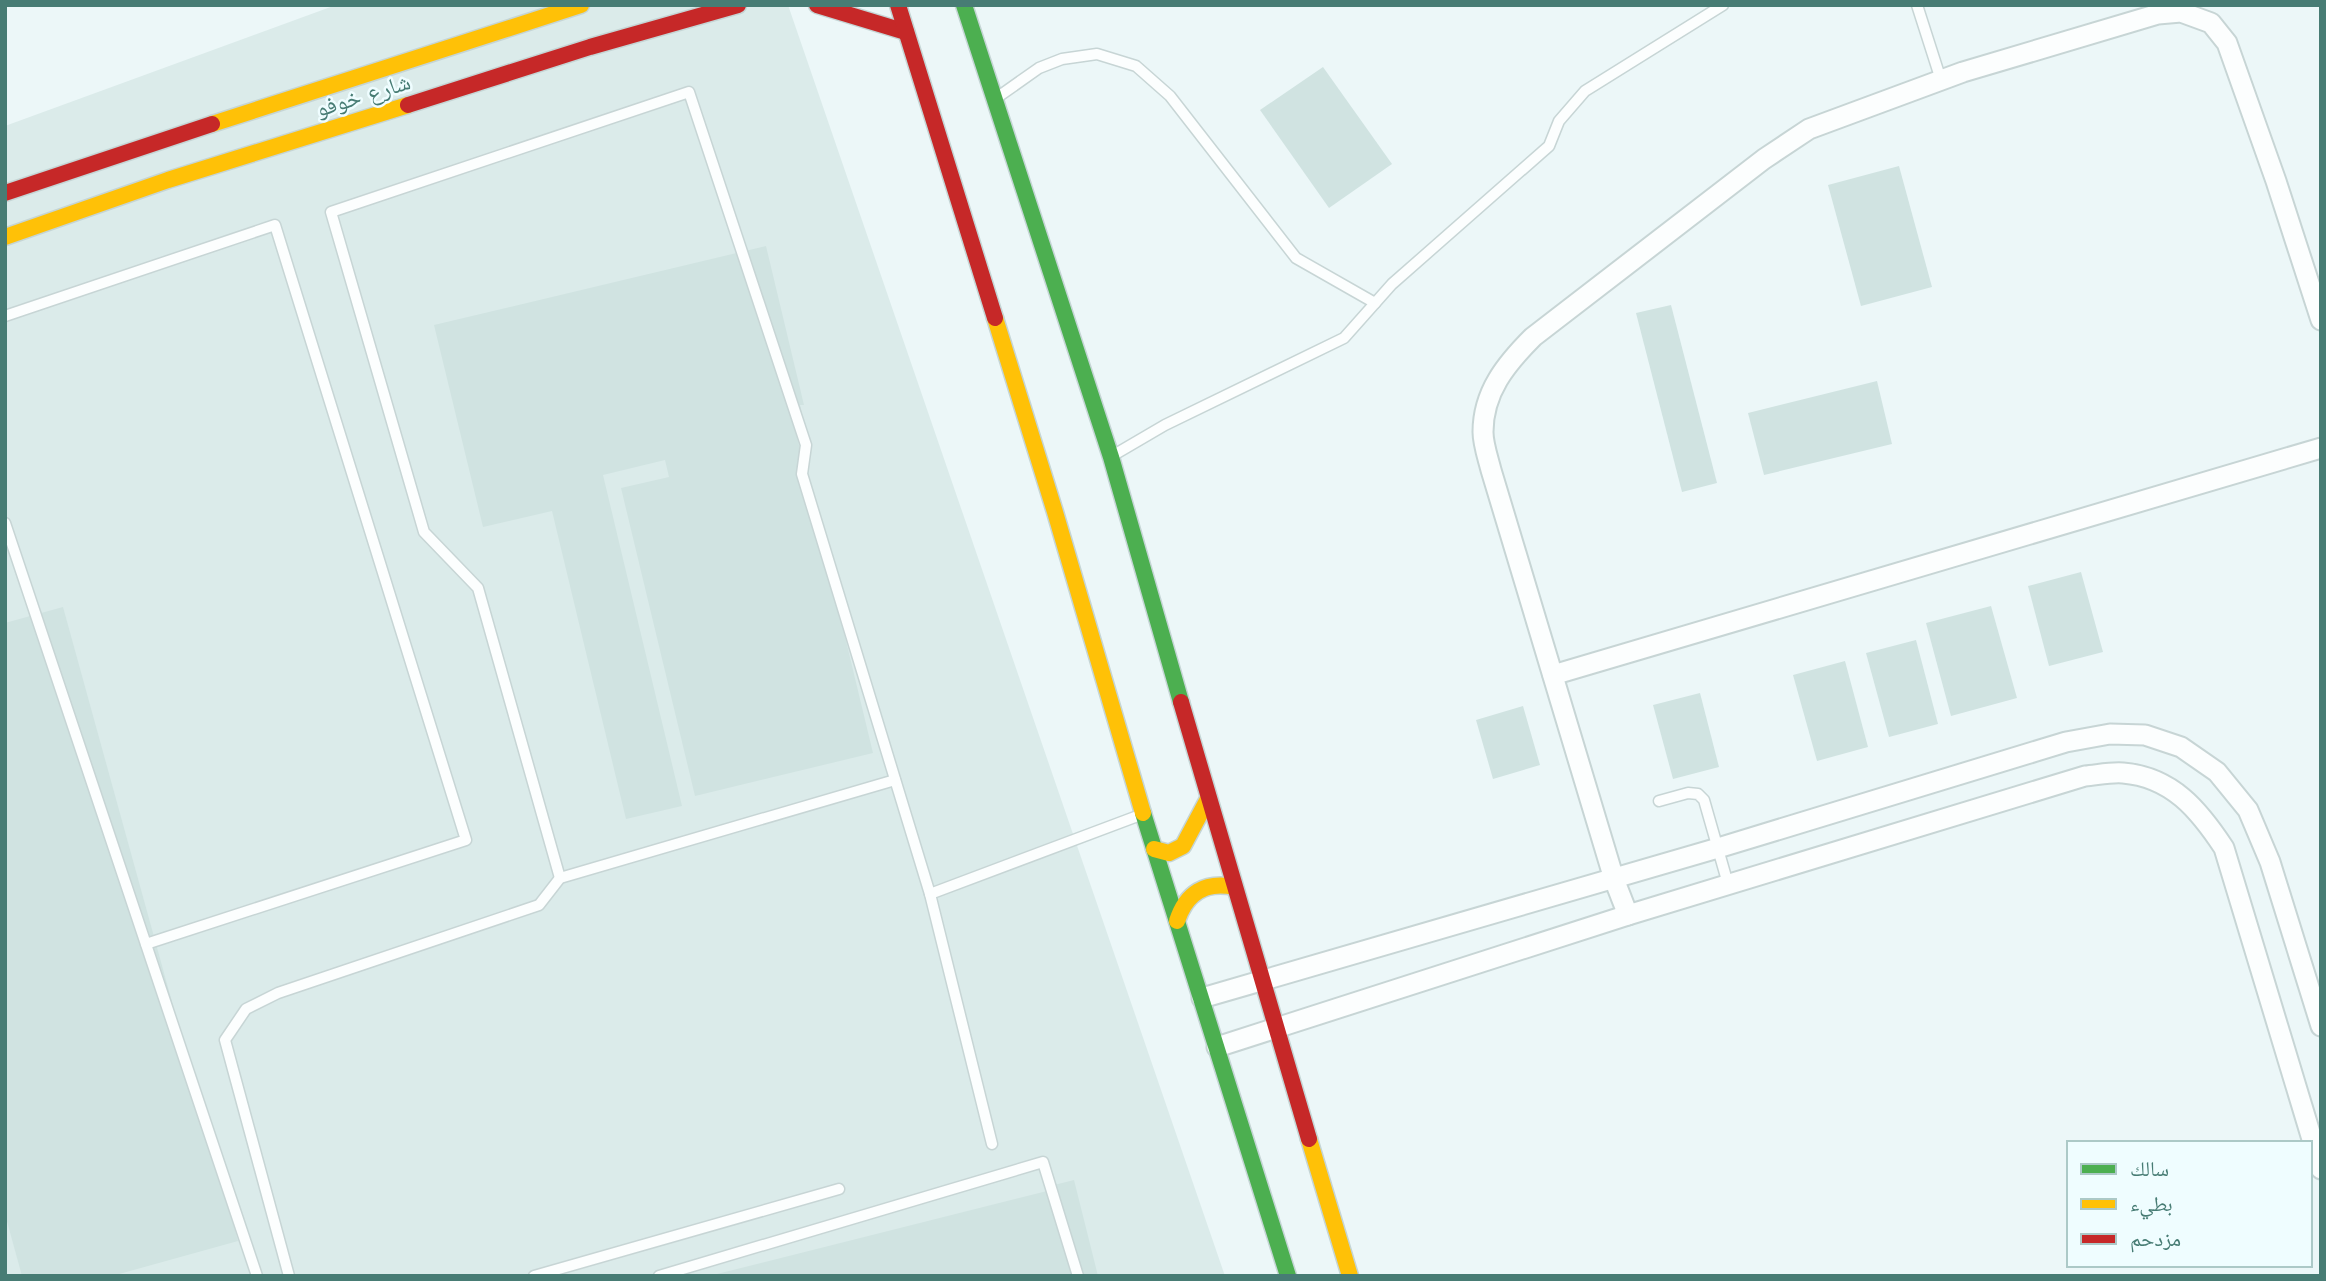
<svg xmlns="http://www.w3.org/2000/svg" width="2326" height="1281" viewBox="0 0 2326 1281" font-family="'Work Sans','Noto Naskh Arabic',sans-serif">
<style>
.industrial{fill:#dbebea}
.building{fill:#d0e3e1}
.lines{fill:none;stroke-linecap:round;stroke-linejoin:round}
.lane-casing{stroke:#c7d5d5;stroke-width:13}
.street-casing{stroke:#c7d5d5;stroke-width:23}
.fast-casing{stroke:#c5d5d5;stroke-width:19}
.slow-casing{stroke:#c5d5d5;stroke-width:19}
.jam-casing{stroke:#c5d5d5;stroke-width:19}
.lane{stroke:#fcfefe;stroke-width:10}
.street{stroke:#fcfefe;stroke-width:19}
.fast{stroke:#4caf50;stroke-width:16}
.slow{stroke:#ffc107;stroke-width:16}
.jam{stroke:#c62828;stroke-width:16}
.labels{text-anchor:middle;stroke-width:5;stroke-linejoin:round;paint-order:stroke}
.street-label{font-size:23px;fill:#477c74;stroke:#effdff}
</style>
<rect width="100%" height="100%" fill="#ecf7f8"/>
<path class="industrial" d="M336,5h452l437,1271h-1220v-1150z"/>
<g class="building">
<path d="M1323,67l69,97 -63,44 -69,-98z"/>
<path d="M1899,166l33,121 -71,19 -33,-121z"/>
<path d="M766,246l38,159h-4l5,22 -10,2 78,324 -178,43 -74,-308 48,-11 -4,-17 -62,15 79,331 -56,13 -74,-308 -69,16 -49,-202z"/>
<path d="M1671,305l46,178 -35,9 -46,-179z"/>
<path d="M1877,381l15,63 -128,31 -16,-62z"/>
<path d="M2081,572l22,80 -54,14 -21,-80z"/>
<path d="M1991,606l26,92 -66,18 -25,-93z"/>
<path d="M63,607l175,634 -126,35h-90l-17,-62v-591z"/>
<path d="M1916,640l22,84 -49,13 -23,-84z"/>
<path d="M1845,661l23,86 -51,14 -24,-86z"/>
<path d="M1700,693l19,74 -46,12 -20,-74z"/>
<path d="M1523,706l17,59 -47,14 -17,-59z"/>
<path d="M1074,1180l24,96h-389l342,-86 -1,-4z"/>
</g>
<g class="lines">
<defs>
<g id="lane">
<path d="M1917,5l24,75"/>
<path d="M995,99l44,-31 23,-9 35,-5 39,12 34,30 126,162 79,45"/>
<path d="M5,316l270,-91 191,615 -320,104"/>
<path d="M1112,456l53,-31 179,-87 48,-54 157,-138 10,-25 26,-30 138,-86"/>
<path d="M5,523l252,753"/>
<path d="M1659,801l29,-8 10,1 6,6 24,84"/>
<path d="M560,878l-82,-290 -54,-56 -93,-320 358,-120 117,353 -4,29 128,420 62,250"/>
<path d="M930,894l213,-80"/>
<path d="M289,1276l-64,-236 21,-31 32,-16 261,-88 21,-27 335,-98"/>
<path d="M534,1276l305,-87"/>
<path d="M659,1276l384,-114 35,114"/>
</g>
<g id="street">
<path d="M1553,675l768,-227"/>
<path d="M1628,915l-14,-36 -123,-409c-3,-12 -8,-26 -8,-38 0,-40 23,-68 50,-95l231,-178 45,-30 154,-57 195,-58 23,-2 30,11 16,20 49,138 45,139"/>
<path d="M1202,998l516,-150 348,-106 44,-8 35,1 36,12 36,25 31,38 22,52 51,164"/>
<path d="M1217,1047l411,-132 457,-139c12,-1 26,-4 38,-3 49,4 76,37 101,75l97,321"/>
</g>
<g id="fast">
<path d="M964,5l147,452 70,245"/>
<path d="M1143,813l145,463"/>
</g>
<g id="slow">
<path d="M212,124l369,-119"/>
<path d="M5,237l163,-57 240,-75"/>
<path d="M995,318l60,194 88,301"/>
<path d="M1154,849l15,4 14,-7 25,-47"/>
<path d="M1177,921c9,-28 28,-40 57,-34"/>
<path d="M1309,1139l41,137"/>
</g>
<g id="jam">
<path d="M817,5l89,27"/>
<path d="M898,5l97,313"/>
<path d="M408,105l182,-58 148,-42"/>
<path d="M5,193l207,-69"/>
<path d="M1181,702l128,437"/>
</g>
</defs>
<use href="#lane" class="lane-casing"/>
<use href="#street" class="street-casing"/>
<use href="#fast" class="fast-casing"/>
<use href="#slow" class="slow-casing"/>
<use href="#jam" class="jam-casing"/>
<use href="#lane" class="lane"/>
<use href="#street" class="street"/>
<use href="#fast" class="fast"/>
<use href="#slow" class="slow"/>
<use href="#jam" class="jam"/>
</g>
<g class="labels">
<g class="street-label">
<text transform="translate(363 95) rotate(-17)" y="8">شارع خوفو</text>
</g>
</g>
<rect width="2326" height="1281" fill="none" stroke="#477c74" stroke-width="14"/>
<rect x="2067" y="1141" width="245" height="126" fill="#effdff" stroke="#acc9c7" stroke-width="2"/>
<rect x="2081" y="1164" width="35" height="10" fill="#4caf50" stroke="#acc9c7" stroke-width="2"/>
<text x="2130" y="1176" font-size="21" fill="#477c74">سالك</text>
<rect x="2081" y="1199" width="35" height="10" fill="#ffc107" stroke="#acc9c7" stroke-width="2"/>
<text x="2130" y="1211" font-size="21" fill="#477c74">بطيء</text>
<rect x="2081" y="1234" width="35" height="10" fill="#c62828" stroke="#acc9c7" stroke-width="2"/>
<text x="2130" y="1246" font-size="21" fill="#477c74">مزدحم</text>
</svg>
